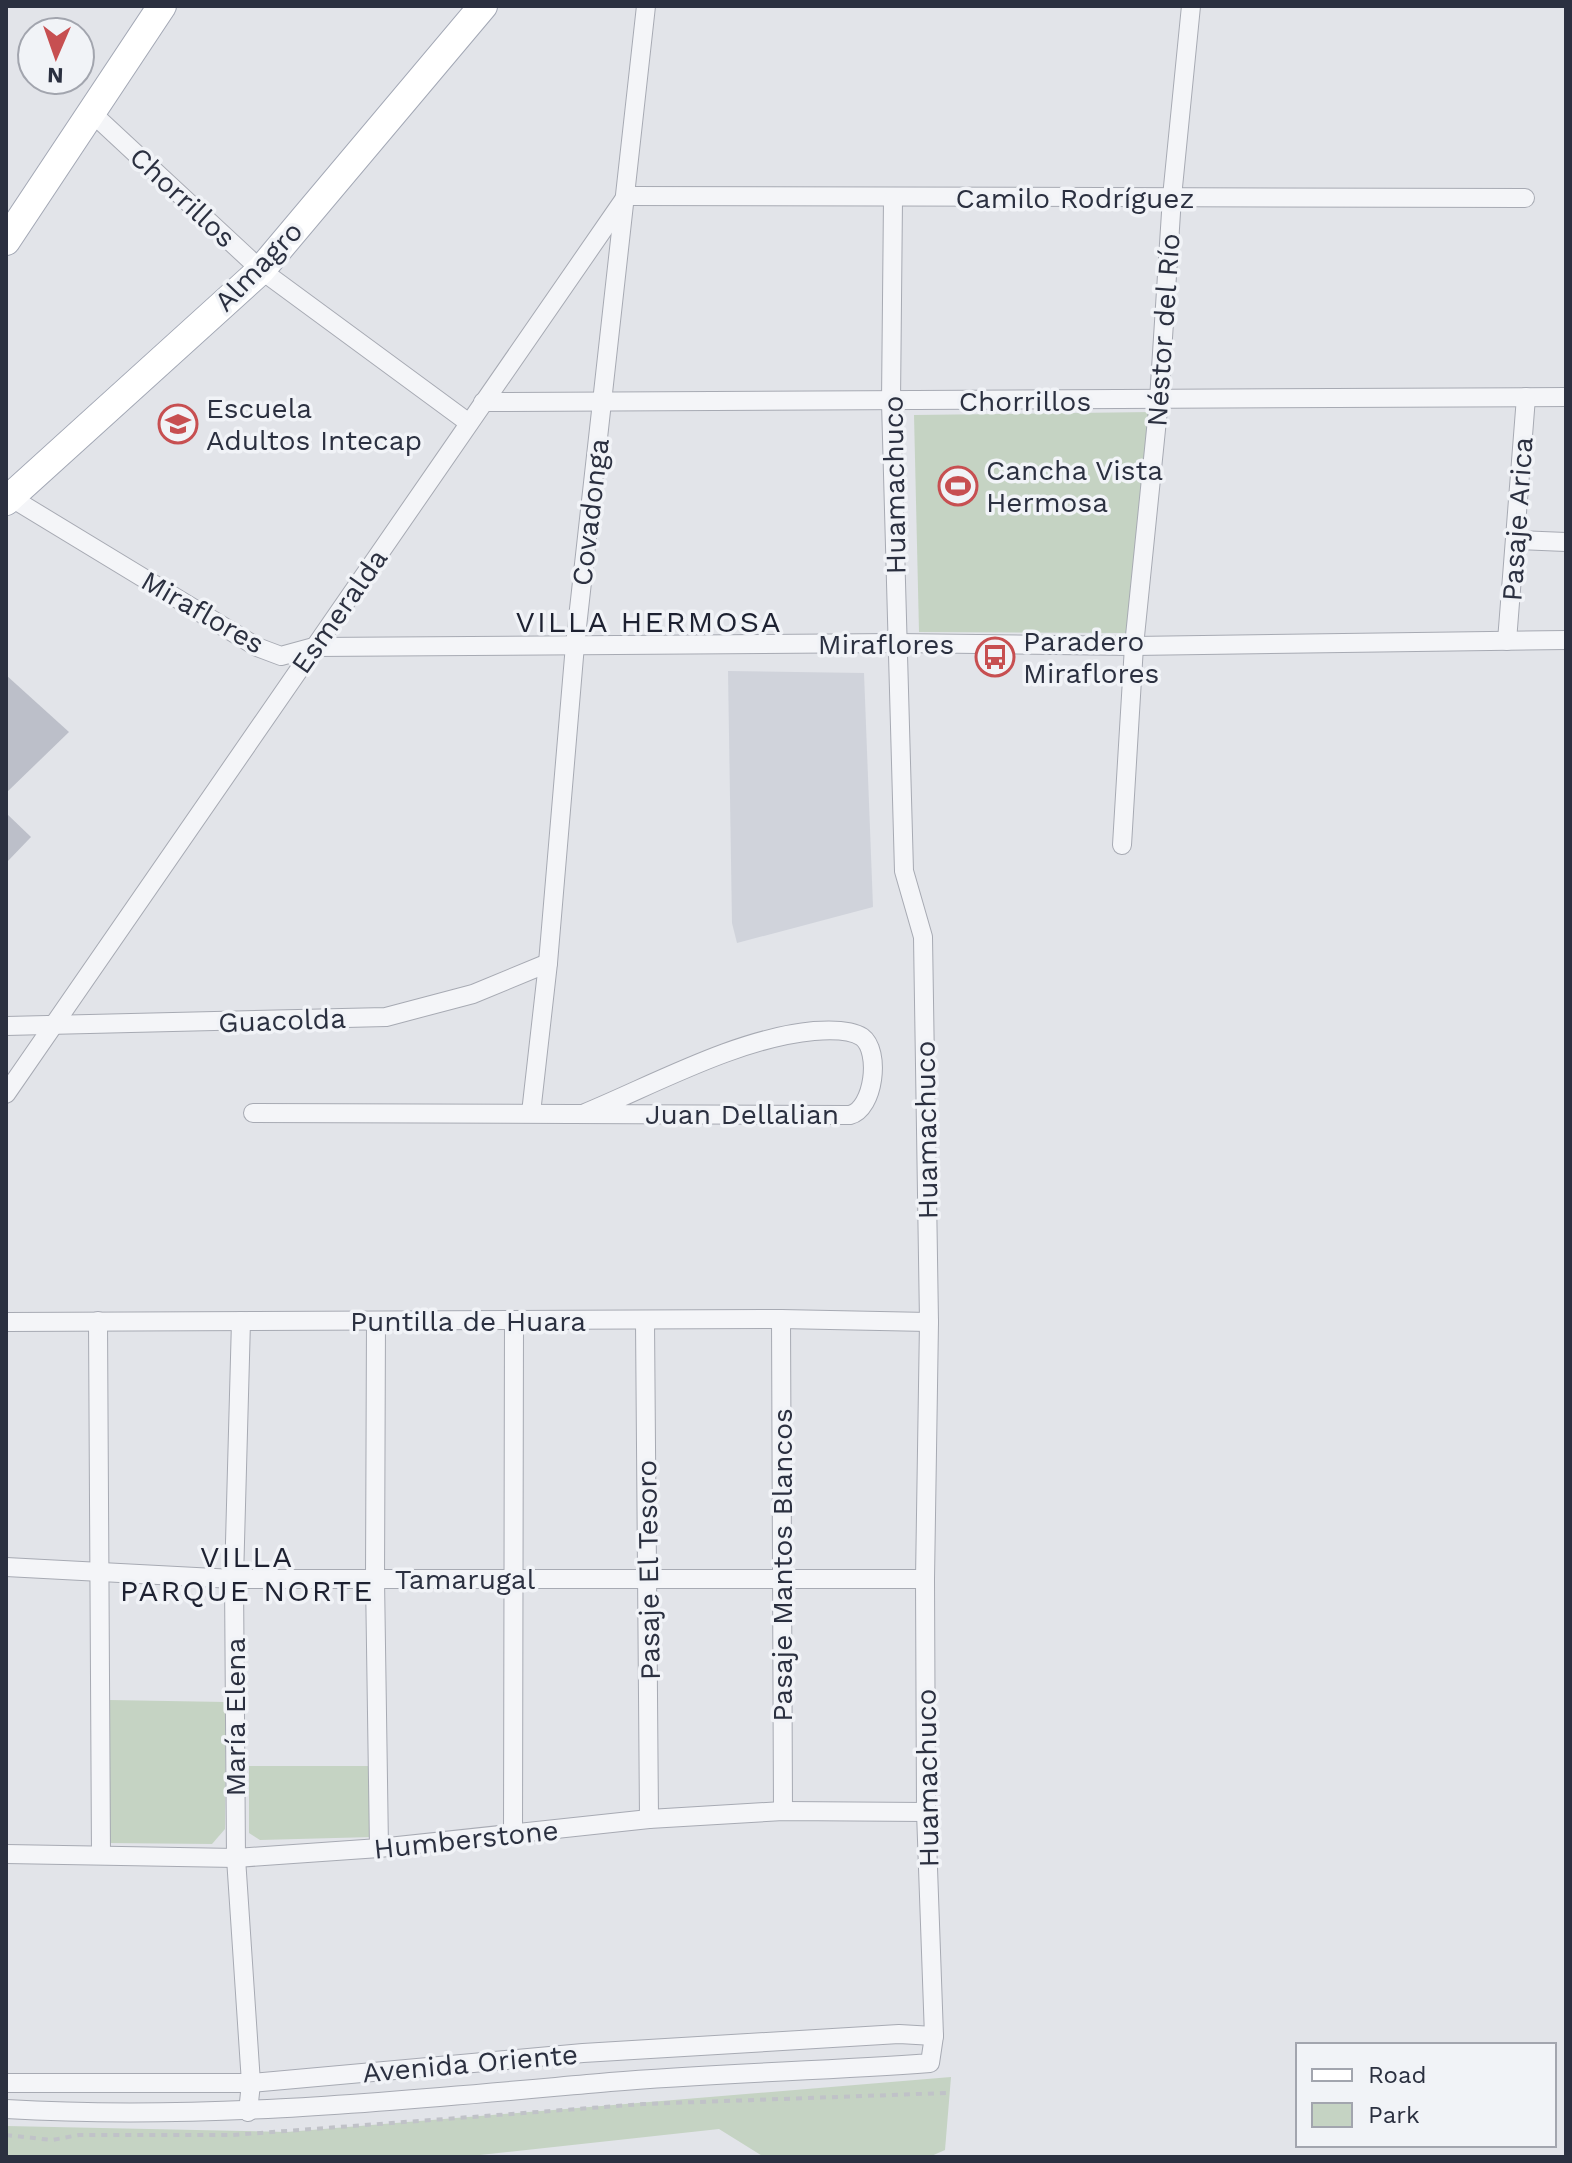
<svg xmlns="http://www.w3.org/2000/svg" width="1572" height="2163" viewBox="0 0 1572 2163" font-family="'Work Sans',sans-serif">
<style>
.built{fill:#d0d3db}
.green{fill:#c5d3c3}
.building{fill:#bcbfc9}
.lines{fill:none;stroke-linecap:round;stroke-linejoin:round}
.street-casing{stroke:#a7aab3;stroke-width:20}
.primary-casing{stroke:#a2a7b4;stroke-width:30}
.path{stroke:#c0c2c8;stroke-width:4;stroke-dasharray:6 6;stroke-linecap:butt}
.street{stroke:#f4f5f8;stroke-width:18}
.primary{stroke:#fff;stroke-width:28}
.labels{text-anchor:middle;stroke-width:7;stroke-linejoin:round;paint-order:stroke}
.street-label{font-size:28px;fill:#2b3040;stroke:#f1f3f7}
.poi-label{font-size:28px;fill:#2b3040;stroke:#f1f3f7;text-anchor:start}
.neighbourhood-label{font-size:30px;letter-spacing:2px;fill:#1d2131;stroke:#f1f3f7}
</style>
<rect width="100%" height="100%" fill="#e2e4e9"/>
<path class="built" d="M728,671l136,2 9,234 -136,36 -5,-20z"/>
<g class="green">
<path d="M1152,412l-23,221 -210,-1 -5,-217z"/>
<path d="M109,1700l117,2 -1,127 -13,15 -105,-1z"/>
<path d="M249,1766h122l2,71 -113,3 -11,-7z"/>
<path d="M951,2077l-6,73 -16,7h-165l-45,-28 -258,28h-455v-31l281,6z"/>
</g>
<g class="building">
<path d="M6,675l63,57 -63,61z"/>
<path d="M6,813l25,24 -25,26z"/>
</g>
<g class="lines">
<defs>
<g id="street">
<path d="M92,113l169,157 208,153"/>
<path d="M626,196l899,2"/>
<path d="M483,402l1083,-5"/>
<path d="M10,497l247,150 24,9 33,-9 583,-4 237,3 432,-6"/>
<path d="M1517,540l49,2"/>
<path d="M1507,641l19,-244"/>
<path d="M1122,845l12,-199 25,-246 13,-203 19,-191"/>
<path d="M6,1026l380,-9 87,-23 75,-31"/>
<path d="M6,1094l619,-896"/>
<path d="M253,1113l597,2c24,-6 31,-64 12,-78 -12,-8 -35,-7 -48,-6 -76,7 -159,53 -229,82"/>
<path d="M531,1113l17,-150 27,-318 71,-639"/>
<path d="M781,1319l2,492"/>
<path d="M98,1321l3,534"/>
<path d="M241,1321l-7,258 2,279 15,225 -3,29"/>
<path d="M376,1321l-1,258 4,269"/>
<path d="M6,1322l775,-3 148,3"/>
<path d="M645,1322l4,497"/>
<path d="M6,1567l228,12h691"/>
<path d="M513,1834l1,-514"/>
<path d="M6,1854l230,4 143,-10 270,-29 134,-8 143,1"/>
<path d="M6,2083h245l332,-30 316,-19 35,2"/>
<path d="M6,2109c203,12 402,-9 604,-27 106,-9 213,-11 320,-19l4,-27 -8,-224 -1,-233 4,-257 -6,-385 -19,-66 -13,-469 2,-203"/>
</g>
<g id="primary">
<path d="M6,241l156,-235"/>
<path d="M6,501l255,-231 222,-264"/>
</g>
</defs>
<use href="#street" class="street-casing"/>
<use href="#primary" class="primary-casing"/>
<path class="path" d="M6,2135l46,5 27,-5h154l410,-31 303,-11"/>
<use href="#street" class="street"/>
<use href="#primary" class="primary"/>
</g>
<defs>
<symbol id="school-ring" viewBox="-11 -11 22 22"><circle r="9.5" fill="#f1f3f7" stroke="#c74f51" stroke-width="1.5"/><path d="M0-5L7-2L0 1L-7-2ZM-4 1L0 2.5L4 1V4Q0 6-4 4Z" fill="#c74f51"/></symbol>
<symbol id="stadium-ring" viewBox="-11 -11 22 22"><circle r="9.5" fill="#f1f3f7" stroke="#c74f51" stroke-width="1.5"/><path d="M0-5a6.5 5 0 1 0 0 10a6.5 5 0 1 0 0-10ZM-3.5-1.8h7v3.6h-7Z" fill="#c74f51"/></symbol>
<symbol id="bus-ring" viewBox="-11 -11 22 22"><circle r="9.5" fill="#f1f3f7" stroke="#c74f51" stroke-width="1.5"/><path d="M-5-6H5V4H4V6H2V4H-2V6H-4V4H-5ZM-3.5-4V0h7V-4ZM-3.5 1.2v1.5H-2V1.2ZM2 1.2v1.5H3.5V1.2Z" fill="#c74f51"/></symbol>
</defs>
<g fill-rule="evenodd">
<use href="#school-ring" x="156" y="402" width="44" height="44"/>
<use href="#stadium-ring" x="936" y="464" width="44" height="44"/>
<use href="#bus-ring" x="973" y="635" width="44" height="44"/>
</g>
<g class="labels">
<g class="street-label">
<text transform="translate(183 197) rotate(43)" y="10">Chorrillos</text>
<text x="1075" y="208">Camilo Rodríguez</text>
<text transform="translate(258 266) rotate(-46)" y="10">Almagro</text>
<text transform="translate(1163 330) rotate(-86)" y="10">Néstor del Río</text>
<text x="1025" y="411">Chorrillos</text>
<text transform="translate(894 485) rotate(-91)" y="10">Huamachuco</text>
<text transform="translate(590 512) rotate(-83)" y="10">Covadonga</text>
<text transform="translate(1517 519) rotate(-86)" y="10">Pasaje Arica</text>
<text transform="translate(339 611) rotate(-55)" y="10">Esmeralda</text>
<text transform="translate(203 612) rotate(30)" y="10">Miraflores</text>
<text x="886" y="654">Miraflores</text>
<text transform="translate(282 1020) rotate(-2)" y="10">Guacolda</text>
<text x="742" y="1124">Juan Dellalian</text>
<text transform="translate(926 1130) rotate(-91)" y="10">Huamachuco</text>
<text x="468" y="1331">Puntilla de Huara</text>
<text transform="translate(782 1565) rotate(-90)" y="10">Pasaje Mantos Blancos</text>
<text transform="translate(648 1570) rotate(-91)" y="10">Pasaje El Tesoro</text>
<text x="465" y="1589">Tamarugal</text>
<text transform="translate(235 1717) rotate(-90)" y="10">María Elena</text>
<text transform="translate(927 1778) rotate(-91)" y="10">Huamachuco</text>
<text transform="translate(466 1839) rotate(-6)" y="10">Humberstone</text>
<text transform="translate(470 2063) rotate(-5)" y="10">Avenida Oriente</text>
</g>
<g class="poi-label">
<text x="206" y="418">Escuela<tspan x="206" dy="32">Adultos Intecap</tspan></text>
<text x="986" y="480">Cancha Vista<tspan x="986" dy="32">Hermosa</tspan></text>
<text x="1023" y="651">Paradero<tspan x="1023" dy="32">Miraflores</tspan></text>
</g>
<g class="neighbourhood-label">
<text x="649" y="632">VILLA HERMOSA</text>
<text x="247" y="1567">VILLA<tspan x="247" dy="34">PARQUE NORTE</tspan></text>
</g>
</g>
<rect width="1572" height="2163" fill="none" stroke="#2b3040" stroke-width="16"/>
<rect x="1296" y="2043" width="260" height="104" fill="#f1f3f7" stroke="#a2a5ae" stroke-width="2"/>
<rect x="1312" y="2069" width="40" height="12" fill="#ffffff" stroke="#a2a5ae" stroke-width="2"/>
<text x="1368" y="2083" font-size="24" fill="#2b3040">Road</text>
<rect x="1312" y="2103" width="40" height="24" fill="#c5d3c3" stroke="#a2a5ae" stroke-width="2"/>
<text x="1368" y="2123" font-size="24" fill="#2b3040">Park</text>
<g transform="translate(56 56) rotate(182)"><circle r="38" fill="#f1f3f7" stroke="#a2a5ae" stroke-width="2"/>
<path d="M0-6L14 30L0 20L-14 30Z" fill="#c74f51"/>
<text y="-12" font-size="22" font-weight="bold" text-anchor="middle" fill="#2b3040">N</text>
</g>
</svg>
